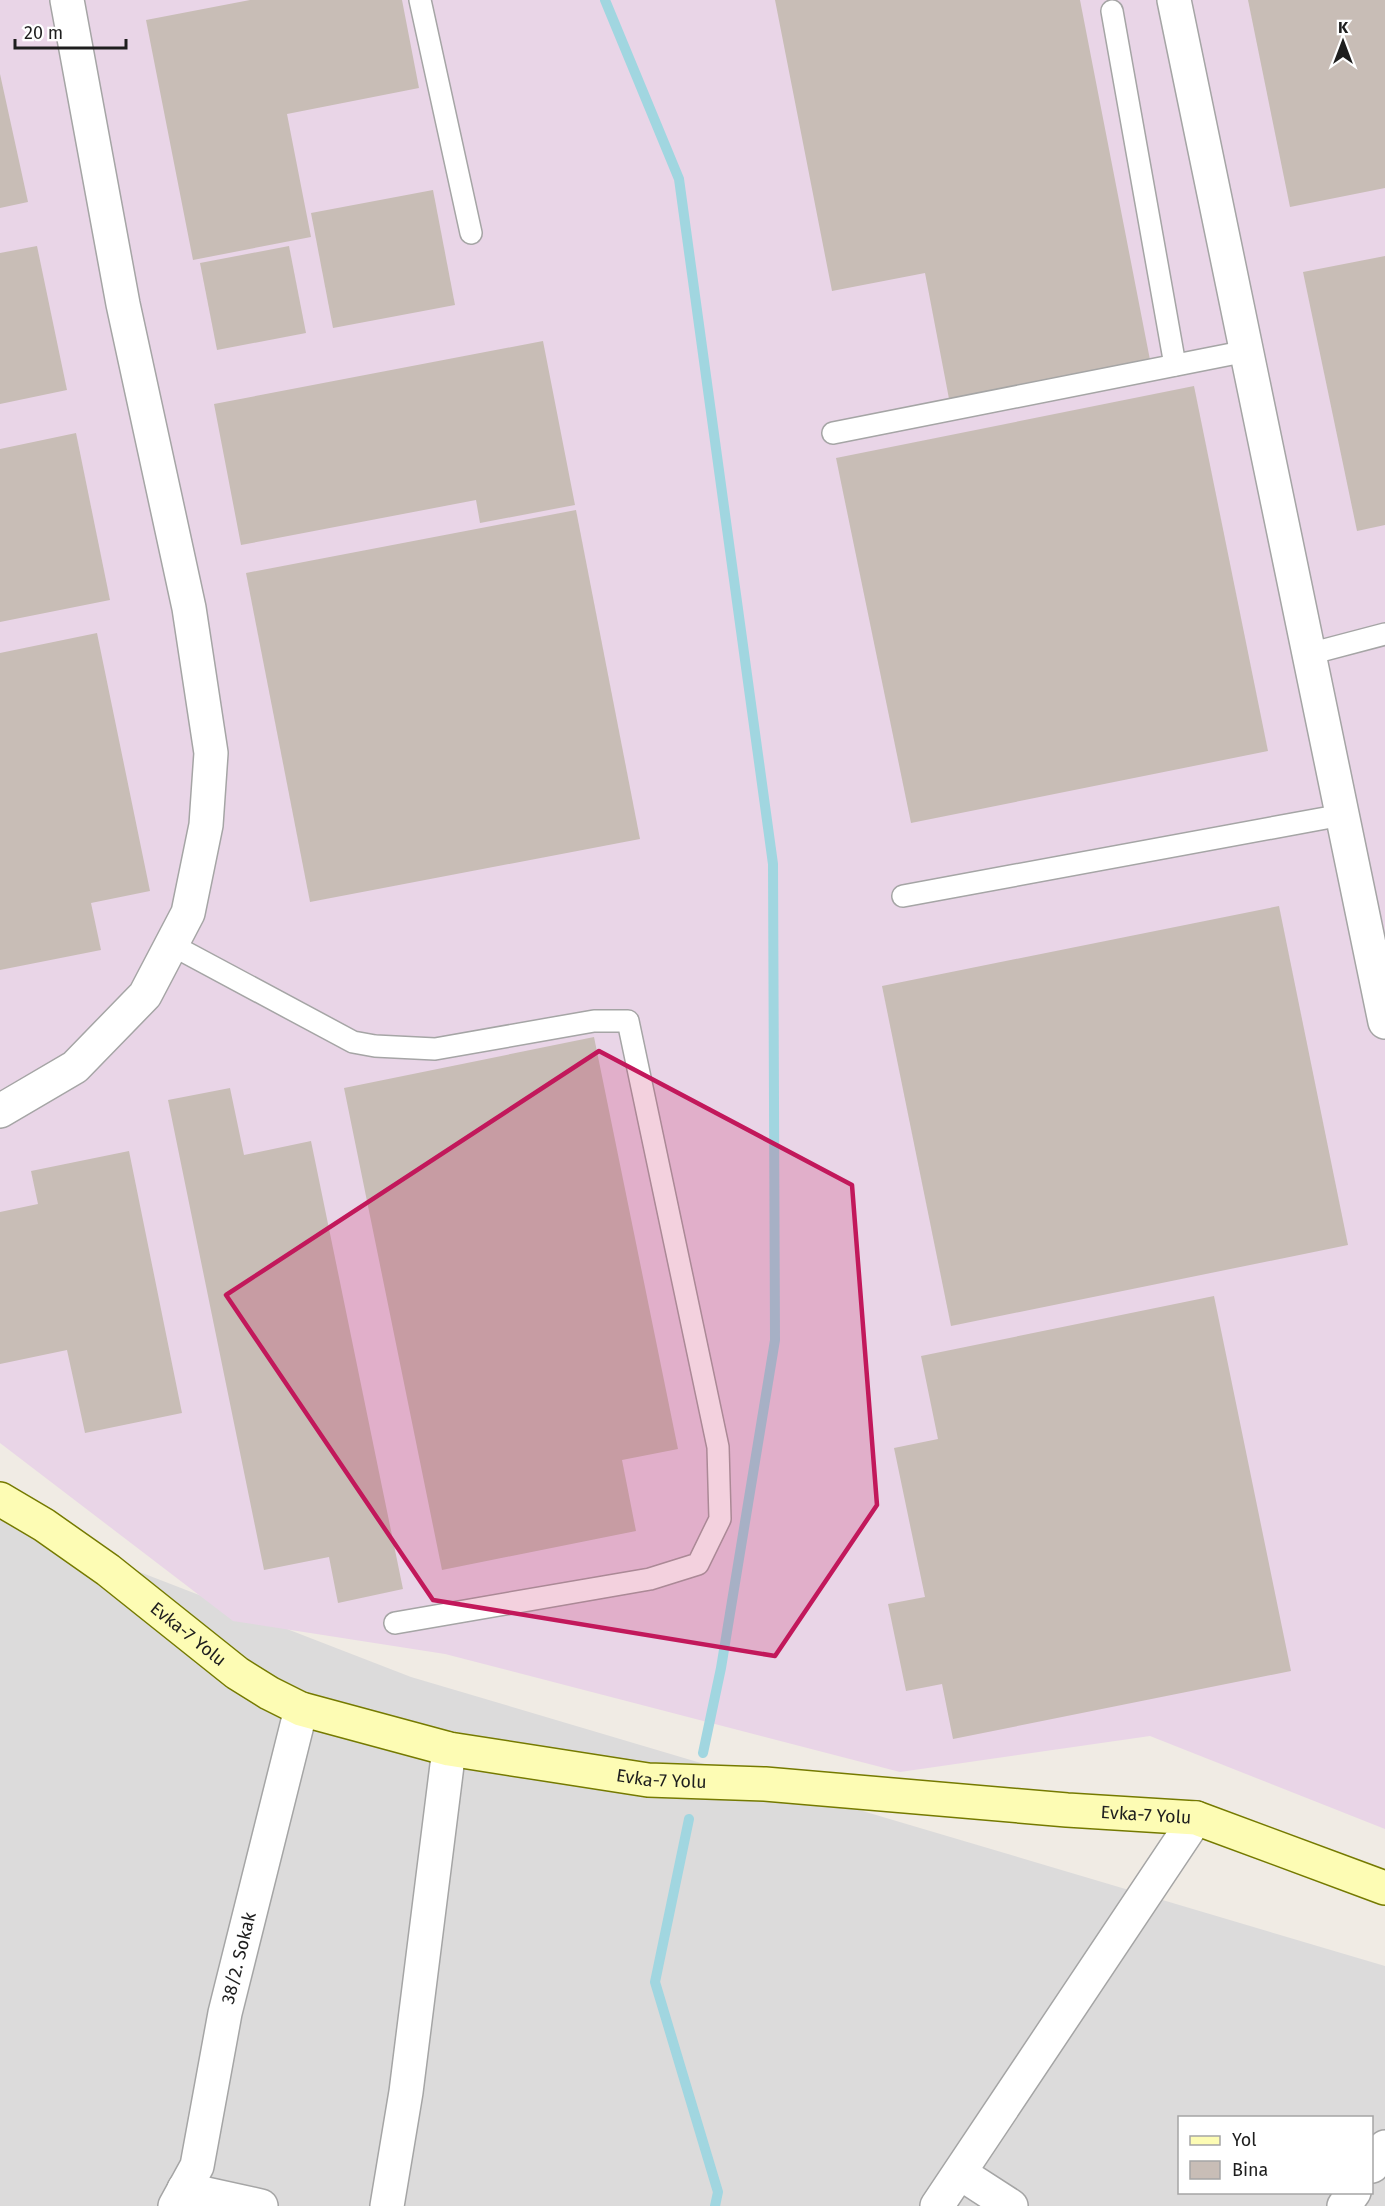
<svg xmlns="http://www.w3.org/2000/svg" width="1385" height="2206" viewBox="0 0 1385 2206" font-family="'Fira Sans',sans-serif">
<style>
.residential{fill:#dcdbdb;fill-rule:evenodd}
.industrial{fill:#e9d5e7}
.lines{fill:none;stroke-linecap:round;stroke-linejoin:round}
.stream{stroke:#a1d6e0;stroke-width:10}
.building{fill:#c8bdb6}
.lane-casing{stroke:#a5a5a5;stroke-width:24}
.street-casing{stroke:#a5a5a5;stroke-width:36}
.secondary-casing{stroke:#757a00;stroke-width:36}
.lane{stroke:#fff;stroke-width:21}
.street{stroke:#fff;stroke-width:33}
.secondary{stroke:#fdfcb4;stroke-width:33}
.marked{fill:#c2185b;fill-opacity:0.2;stroke:#c2185b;stroke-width:4.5;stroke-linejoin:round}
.labels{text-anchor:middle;stroke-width:5;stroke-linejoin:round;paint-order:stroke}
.street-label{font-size:18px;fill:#1e1e1e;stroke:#fff}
</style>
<rect width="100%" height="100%" fill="#f0ebe4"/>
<path class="residential" d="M0,1518l411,159 974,289v240h-1385zM1180,2118h192v74h-192z"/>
<path class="industrial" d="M0,0h1385v1829l-235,-93 -250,36 -455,-118 -212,-33 -233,-178z"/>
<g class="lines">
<g class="stream">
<path d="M605,0l74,179 94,685 2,476 -54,328 -18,85"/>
<path d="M689,1819l-34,163 63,210 -3,14"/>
</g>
</g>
<g class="building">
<path d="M250,0h152l17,88 -132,26 24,123 -118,23 -47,-240z"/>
<path d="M775,0h305l71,365 -201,39 -25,-131 -93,18z"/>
<path d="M1248,0h137v188l-95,19z"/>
<path d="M0,74l28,128 -28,6z"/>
<path d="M433,190l22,115 -122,23 -22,-115z"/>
<path d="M37,246l30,144 -67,14v-151z"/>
<path d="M289,246l17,87 -89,17 -17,-87z"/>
<path d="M1385,256v269l-28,6 -54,-259z"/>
<path d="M543,341l32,164 -95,18 -4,-23 -235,45 -27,-141z"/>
<path d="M1194,386l74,365 -357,72 -75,-365z"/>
<path d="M76,433l34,167 -110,22v-173z"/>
<path d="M576,510l64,329 -330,63 -64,-329z"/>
<path d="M97,633l53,258 -59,12 10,47 -101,20v-317z"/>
<path d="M1279,906l69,339 -397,81 -69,-340z"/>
<path d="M594,1037l84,412 -56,11 14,71 -194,39 -98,-482z"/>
<path d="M230,1088l14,67 67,-14 92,448 -65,14 -9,-46 -65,13 -96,-470z"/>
<path d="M129,1151l53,262 -97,20 -18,-83 -67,14v-152l38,-8 -7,-33z"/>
<path d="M1214,1296l77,375 -338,68 -11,-55 -36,7 -18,-87 37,-7 -31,-149 44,-9 -17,-83z"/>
</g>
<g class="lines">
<defs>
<g id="lane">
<path d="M420,0l51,233"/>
<path d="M1112,11l63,354"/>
<path d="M833,433l414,-82"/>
<path d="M1309,654l76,-20"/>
<path d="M903,896l439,-81"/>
<path d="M172,945l181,97 22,4 60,3 159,-28h34l90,426 2,72 -22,45 -48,15 -255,44"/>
</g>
<g id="street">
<path d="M1174,0l211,1022"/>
<path d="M0,1111l75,-44 70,-72 43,-82 18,-88 5,-72 -22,-145 -66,-304 -56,-304"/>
<path d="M1372,2166l13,-19"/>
<path d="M960,2173l51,33"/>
<path d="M184,2189l77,17"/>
<path id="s1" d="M175,2206l22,-40 28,-153 76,-304"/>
<path d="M387,2206l19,-114 43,-343"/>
<path d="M937,2206l259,-388"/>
<path d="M1344,2206l10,-14"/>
</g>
<g id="secondary">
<path id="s2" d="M0,1499l44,26 64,45 129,103 32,20 32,16 148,40 199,31 117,4 302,26 129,8 189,70"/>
</g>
</defs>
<use href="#lane" class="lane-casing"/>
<use href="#street" class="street-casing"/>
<use href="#secondary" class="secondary-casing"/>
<use href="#lane" class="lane"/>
<use href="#street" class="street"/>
<use href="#secondary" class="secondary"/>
</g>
<path class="marked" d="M599,1051l253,134 25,320 -102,151 -342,-56 -207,-305z"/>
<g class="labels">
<g class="street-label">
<text dy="6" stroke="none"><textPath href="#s2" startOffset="232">Evka-7 Yolu</textPath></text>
<text dy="6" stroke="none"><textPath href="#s2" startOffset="736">Evka-7 Yolu</textPath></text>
<text dy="6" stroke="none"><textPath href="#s2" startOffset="1222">Evka-7 Yolu</textPath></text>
<text dy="6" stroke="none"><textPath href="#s1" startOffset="258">38/2. Sokak</textPath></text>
</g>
</g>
<rect x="1178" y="2116" width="195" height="78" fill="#ffffff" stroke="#a5a5a5" stroke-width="1.5"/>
<rect x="1190" y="2136" width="30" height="9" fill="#fdfcb4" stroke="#a5a5a5" stroke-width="1.5"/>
<text x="1232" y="2146" font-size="18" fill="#1e1e1e">Yol</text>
<rect x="1190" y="2161" width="30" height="18" fill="#c8bdb6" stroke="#a5a5a5" stroke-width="1.5"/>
<text x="1232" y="2176" font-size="18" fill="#1e1e1e">Bina</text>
<g transform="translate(1343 42)" stroke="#ffffff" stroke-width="4.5" paint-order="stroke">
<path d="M0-4.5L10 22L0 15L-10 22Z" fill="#1e1e1e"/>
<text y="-9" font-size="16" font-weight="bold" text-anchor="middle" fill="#1e1e1e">K</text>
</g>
<path d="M15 39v9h111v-9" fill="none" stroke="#1e1e1e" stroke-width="3"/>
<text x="24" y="39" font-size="18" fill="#1e1e1e" stroke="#ffffff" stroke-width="4.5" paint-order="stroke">20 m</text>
</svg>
